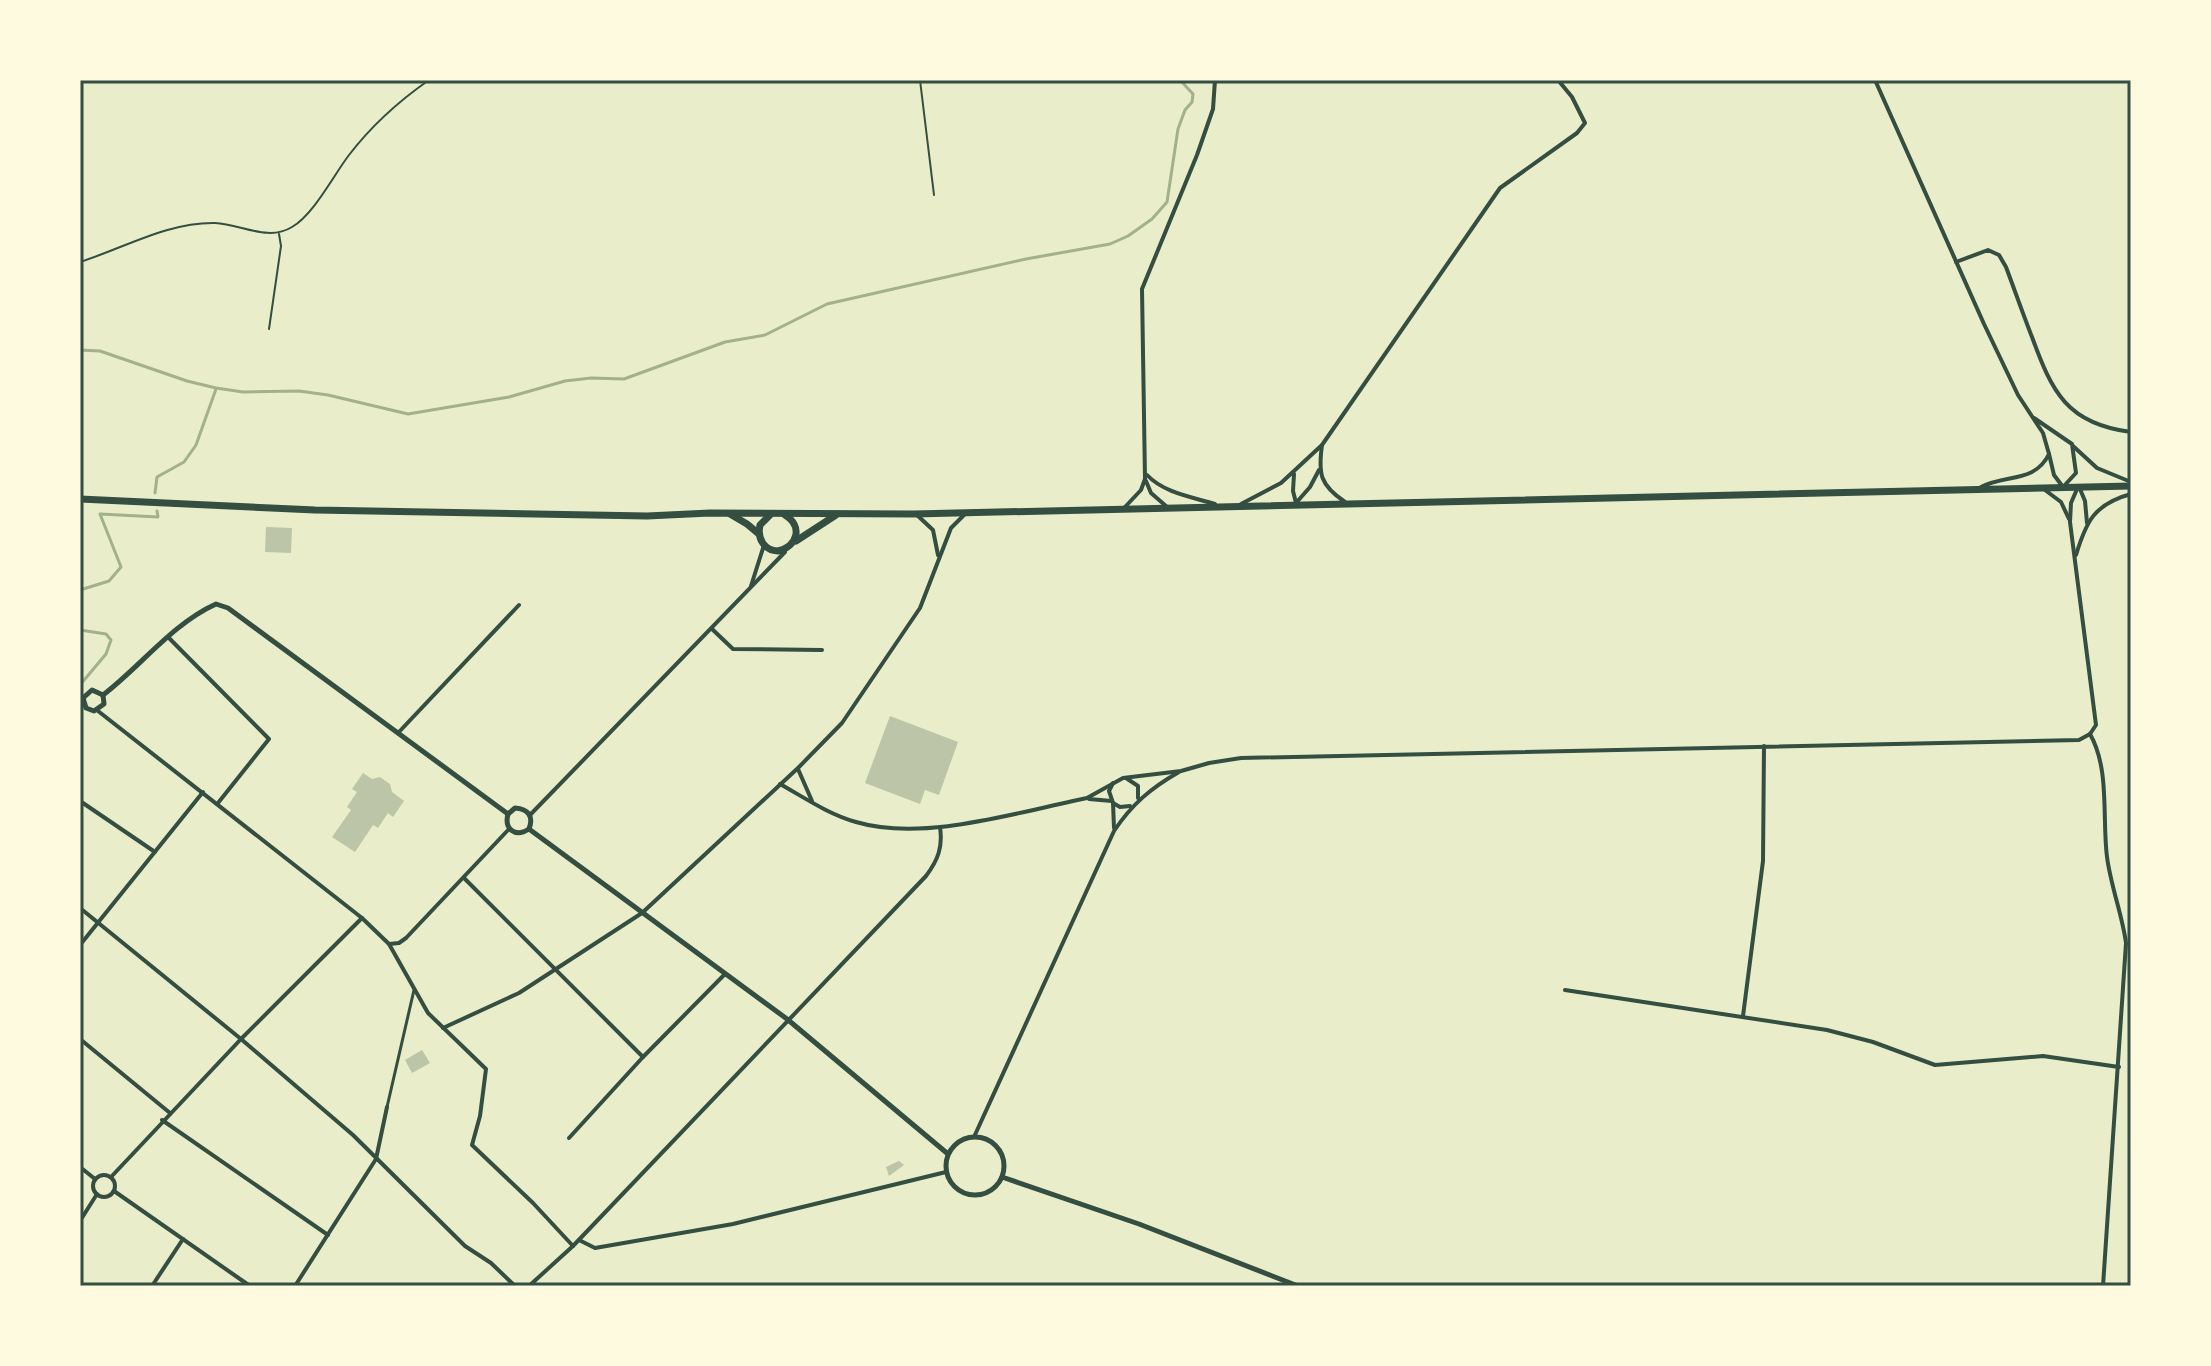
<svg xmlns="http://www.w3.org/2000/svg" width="2211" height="1366" viewBox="0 0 2211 1366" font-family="'Fira Sans Condensed',sans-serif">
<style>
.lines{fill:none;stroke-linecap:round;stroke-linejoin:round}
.stream{stroke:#a3b18a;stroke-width:3}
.building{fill:#bcc5a7}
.path{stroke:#344e41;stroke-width:2}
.pedestrian{stroke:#344e41;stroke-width:3}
.minor{stroke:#344e41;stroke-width:4}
.tertiary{stroke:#344e41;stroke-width:5}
.primary{stroke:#344e41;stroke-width:7}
.neatline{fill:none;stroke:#344e41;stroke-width:3}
</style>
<rect width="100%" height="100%" fill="#e9edc9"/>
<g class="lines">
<g class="stream">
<path d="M80,350l20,1 87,30 29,7 27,4 56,-1 29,4 80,19 101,-17 56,-16 26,-3 33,1 101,-37 40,-7 62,-31 199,-45 84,-15 18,-8 24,-17 15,-17 11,-73 7,-19 7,-8 1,-8 -13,-14"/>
<path d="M155,493l2,-16 27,-15 12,-17 20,-56"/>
<path d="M80,590l29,-9 12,-14 -21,-53 58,3 -1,-6"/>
<path d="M80,630l26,4 5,6 -5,14 -26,31"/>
</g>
</g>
<g class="building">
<path d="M266,527l26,1 -1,25 -26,-1z"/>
<path d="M890,716l68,26 -19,53 -14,-5 -5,14 -55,-21z"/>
<path d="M363,773l9,6 8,-2 10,7 2,8 12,9 -11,16 -5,-4 -10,15 -5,-3 -18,27 -23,-15 19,-27 -4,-3 10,-15 -5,-3z"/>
<path d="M422,1050l8,13 -18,10 -7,-13z"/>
<path d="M899,1161l5,4 -15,11 -3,-9z"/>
</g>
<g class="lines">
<g class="path">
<path d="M920,80l14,115"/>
<path d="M80,262c44,-14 88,-40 135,-39 26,1 53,19 77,4 22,-13 41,-51 57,-72 23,-30 50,-54 80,-75"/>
<path d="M269,329l12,-83 -2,-12"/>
</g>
<path class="pedestrian" d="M387,1107l27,-117"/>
<g class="minor">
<path d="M1875,80l109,244 34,71 25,38 6,21c-14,29 -43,20 -68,33"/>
<path d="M1956,262l32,-12 11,5 7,12c9,24 17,47 26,70 20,55 35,87 99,95"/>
<path d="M2034,418l38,26 4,29 -13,14 -9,-12 -5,-21"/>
<path d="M1322,445c-4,29 -2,40 23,57"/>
<path d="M2073,446l24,22 34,14"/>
<path d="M1294,474l-1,17 3,12"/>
<path d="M1147,475c17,18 45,22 68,29"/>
<path d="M1146,481l5,12 15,13"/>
<path d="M2077,489l-6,14 -1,19 26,203 -6,9"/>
<path d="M2080,489l5,12 2,22"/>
<path d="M2045,490l16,12 8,17"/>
<path d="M1296,503l14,-16 9,-17"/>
<path d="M1241,504l40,-21 41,-38 178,-257 77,-55 8,-10 -13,-26 -14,-17"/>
<path d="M1125,507l16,-17 4,-11 -3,-190 55,-134 16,-46 2,-29"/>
<path d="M918,516l15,14 5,25"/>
<path d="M2076,555c10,-33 18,-51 55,-61"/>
<path d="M751,586l13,-41"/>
<path d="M712,629l21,20 89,1"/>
<path d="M168,637l101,102 -51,64"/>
<path d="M98,711l264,207 27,26 39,69 58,56 -6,47 -8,29 61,58 40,43"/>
<path d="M398,733l121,-128"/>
<path d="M2090,734c20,35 12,84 17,123 4,30 15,57 19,86l-23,343"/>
<path d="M798,769l14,32"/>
<path d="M1126,778l12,8v12"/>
<path d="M1113,783l-4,8 4,12 1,25"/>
<path d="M780,784c25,14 48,30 76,38 64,19 152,-7 217,-21l14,-3 36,-20 58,-7 28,-8 32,-5 838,-18 11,-6"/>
<path d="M1089,799l23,2"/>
<path d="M80,801l75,51"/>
<path d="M1113,803l7,4 10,-1"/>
<path d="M530,815l255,-263"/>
<path d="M464,878l179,179"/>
<path d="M80,908l161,131 112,96 112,111 26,17 24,23"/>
<path d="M389,944l10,-1 7,-5 103,-109"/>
<path d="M80,945l123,-153"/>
<path d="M1565,990l262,40 46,12 62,23 108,-9 76,11"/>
<path d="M1743,1016l20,-155 1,-115"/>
<path d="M443,1028l76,-35 123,-80 156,-145 44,-45 78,-115 31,-80 13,-13"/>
<path d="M80,1039l90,74"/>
<path d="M162,1120l166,115"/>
<path d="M974,1137l140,-306c18,-27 37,-43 65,-59"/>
<path d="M569,1138l74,-81 82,-83"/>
<path d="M80,1167l15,12"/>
<circle cx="104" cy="1186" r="11"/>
<path d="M111,1177l130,-138 121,-121"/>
<path d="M114,1191l136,95"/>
<path d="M80,1221l17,-27"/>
<path d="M579,1240l16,8 138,-24 213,-52"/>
<path d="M152,1286l31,-47"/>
<path d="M295,1286l81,-127 11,-52"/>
<path d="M529,1286l44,-40 353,-370c12,-16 17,-29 14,-49"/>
</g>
<g class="tertiary">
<path d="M103,695c38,-29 69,-71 113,-91l12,4 280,206"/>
<path d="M83,698l3,10 8,3 10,-7 -1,-9"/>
<path d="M83,698l9,-8 11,5"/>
<path d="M508,814l7,-6c13,1 19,8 14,21"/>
<path d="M508,814c-4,15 7,24 21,15"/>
<path d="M529,829l258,190 161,135"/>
<circle cx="975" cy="1166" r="29"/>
<path d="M1002,1177l137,47 159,62"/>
</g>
<g class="primary">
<path d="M80,499l235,11 332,6 63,-3 204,1 1217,-28"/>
<path d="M730,514l17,10 12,10"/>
<path d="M770,515l-10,10c-3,14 4,25 18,26 20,-5 25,-25 7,-36"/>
<path d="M796,541l40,-26"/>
</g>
</g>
<rect width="2211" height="1366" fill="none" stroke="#fefae0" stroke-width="164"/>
<rect x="82" y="82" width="2047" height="1202" class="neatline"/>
</svg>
